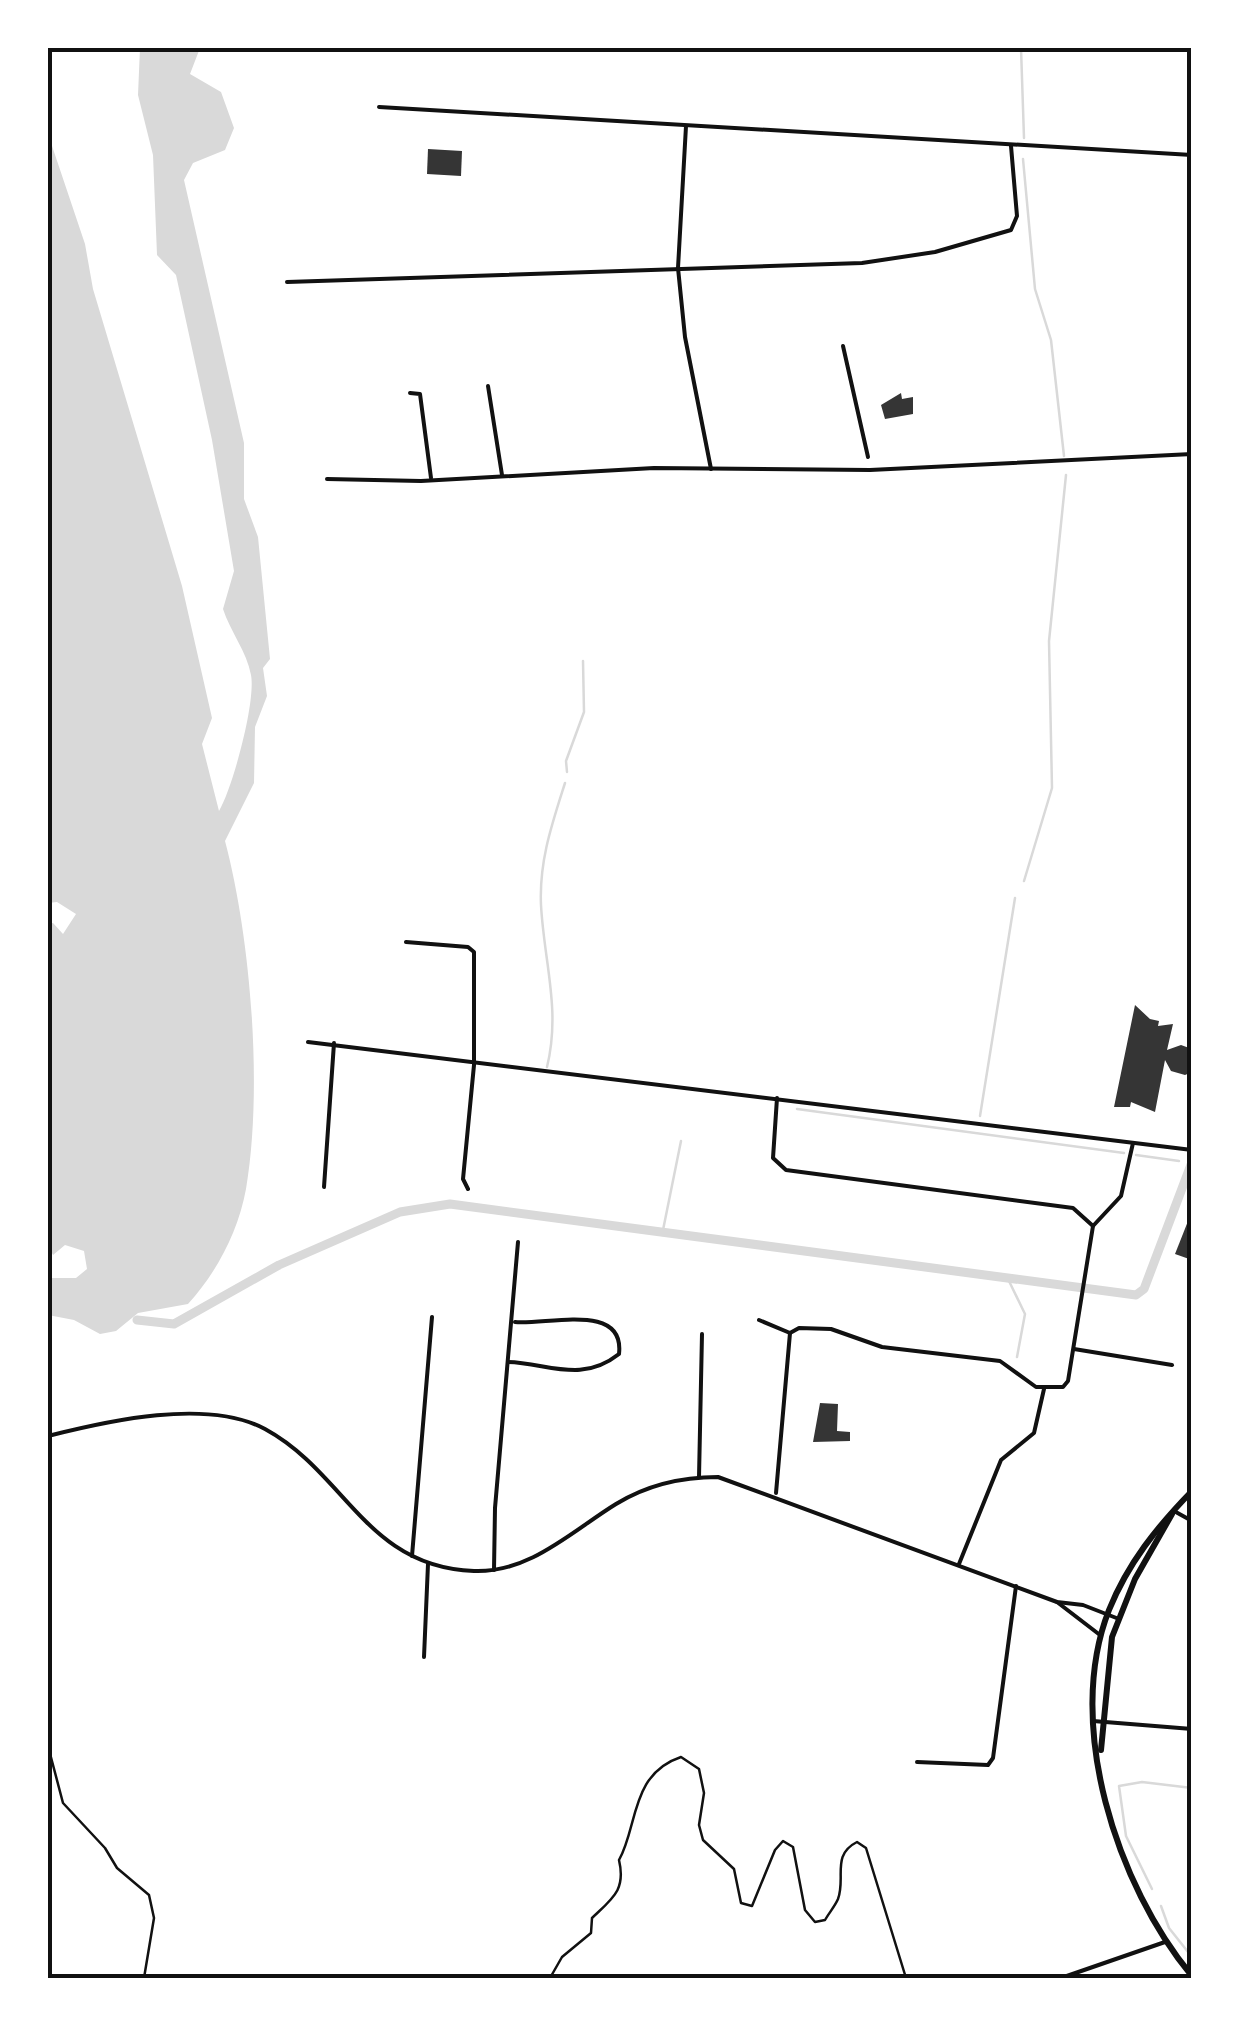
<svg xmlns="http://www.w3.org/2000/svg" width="1239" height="2026" viewBox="0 0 1239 2026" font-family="'Noto Sans',sans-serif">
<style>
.water{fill:#d9d9d9}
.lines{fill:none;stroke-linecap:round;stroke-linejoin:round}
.stream{stroke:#d9d9d9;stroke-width:2.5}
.canal{stroke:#d9d9d9;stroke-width:9}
.building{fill:#353535}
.path{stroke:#111;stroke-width:2.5}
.minor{stroke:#111;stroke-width:4}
.secondary{stroke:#111;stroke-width:6}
.neatline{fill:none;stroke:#111;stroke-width:4}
</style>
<rect width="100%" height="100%" fill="#fff"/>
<path class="water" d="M140,48h60l-10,26 31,18 13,36 -9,22 -32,13 -9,17 60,263v56l14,38 12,122 -7,9 4,28 -12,31 -1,56 -29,58c26,98 38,248 21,348 -8,43 -29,83 -58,115l-50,9 -22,18 -16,3 -26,-14 -26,-5v-37h28l11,-9 -3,-18 -19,-6 -12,10 -5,-10v-321l5,-1 10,11 13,-20 -19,-12 -9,1v-769l37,110 8,45 89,297 30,132 -10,26 17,67c14,-24 37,-110 32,-136 -4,-23 -21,-44 -28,-66l11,-38 -22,-131 -36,-165 -19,-20 -4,-100 -15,-60z"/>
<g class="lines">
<g class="stream">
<path d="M1021,48l3,90"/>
<path d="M1023,159l12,130 16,51 13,116"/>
<path d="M567,772l-1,-11 18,-49 -1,-51"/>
<path d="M1024,881l28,-93 -3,-147 17,-166"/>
<path d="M547,1067c14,-57 -3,-105 -6,-162 -2,-44 11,-81 24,-122"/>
<path d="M797,1109l327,44"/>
<path d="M980,1116l35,-218"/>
<path d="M1136,1155l43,6"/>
<path d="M662,1235l19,-94"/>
<path d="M1008,1279l17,35 -8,43"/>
<path d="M1152,1889l-26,-53 -7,-50 23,-4 50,6"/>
<path d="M1161,1906l8,22 23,29"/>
</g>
<path class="canal" d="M137,1320l37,4 105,-59 121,-53 50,-8 686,91 8,-6 48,-127"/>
</g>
<g class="building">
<path d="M428,149l34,2 -1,25 -34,-2z"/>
<path d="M901,393l1,6 11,-2v17l-28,5 -4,-14z"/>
<path d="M1135,1005l15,14 9,2 -1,5 15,-2 -6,26 14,-5 11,4v23l-7,3 -14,-4 -6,-11 -10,52 -24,-10 -1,5h-16z"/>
<path d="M1192,1211v49l-17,-6z"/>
<path d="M820,1403l18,1 -1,27 13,1v9l-37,1z"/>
</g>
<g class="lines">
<g class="path">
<path d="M48,1746l15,57 42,45 12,20 32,27 5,23 -10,60"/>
<path d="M550,1978l12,-21 29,-24 1,-15c21,-20 34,-28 27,-58 19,-33 11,-86 62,-103l18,12 5,24 -5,32 4,15 31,29 7,34 11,3 23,-56 8,-9 10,6 12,63 10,12 10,-2c4,-7 10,-14 13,-21 8,-21 -7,-44 19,-57l9,6 40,130"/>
</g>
<g class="minor">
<path d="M379,107l813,48"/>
<path d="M686,126l-8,142 7,69 26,132"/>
<path d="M287,282l575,-19 73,-11 76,-22 6,-14 -6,-70"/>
<path d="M843,346l25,111"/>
<path d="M488,386l14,89"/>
<path d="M410,393l10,1 11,84"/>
<path d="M327,479l94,2 233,-13 216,2 322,-16"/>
<path d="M406,942l62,5 6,5v113l-11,114 5,10"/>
<path d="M308,1042l884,108"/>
<path d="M777,1098l-4,60 13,12 287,38 20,18"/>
<path d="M324,1187l10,-144"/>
<path d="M759,1320l31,13 9,-5 32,1 51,18 118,14 36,26h27l5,-6 25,-155 28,-30 12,-53"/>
<path d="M1074,1349l98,16"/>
<path d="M508,1362c40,1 73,22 111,-8 6,-52 -71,-29 -104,-32"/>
<path d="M48,1436c59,-15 159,-38 217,-7 81,44 101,138 209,142 56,2 98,-40 142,-67 31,-19 67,-27 102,-27l339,125 26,3 36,14"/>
<path d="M699,1477l3,-143"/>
<path d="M776,1493l14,-160"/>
<path d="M1174,1511l18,10"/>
<path d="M412,1556l20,-239"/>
<path d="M959,1564l42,-104 33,-27 10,-44"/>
<path d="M494,1570l1,-62 23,-266"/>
<path d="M1057,1602l43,33"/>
<path d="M424,1657l4,-93"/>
<path d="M1093,1721l99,8"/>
<path d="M917,1762l71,3 5,-7 23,-172"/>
<path d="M1061,1978l104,-36"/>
</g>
<g class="secondary">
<path d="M1192,1491c-35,36 -64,72 -83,119 -45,114 8,276 83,366"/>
<path d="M1101,1750l11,-113 23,-58 37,-65"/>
</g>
</g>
<rect width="1239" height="2026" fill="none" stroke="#ffffff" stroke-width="100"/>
<rect x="50" y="50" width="1139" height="1926" class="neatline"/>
</svg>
